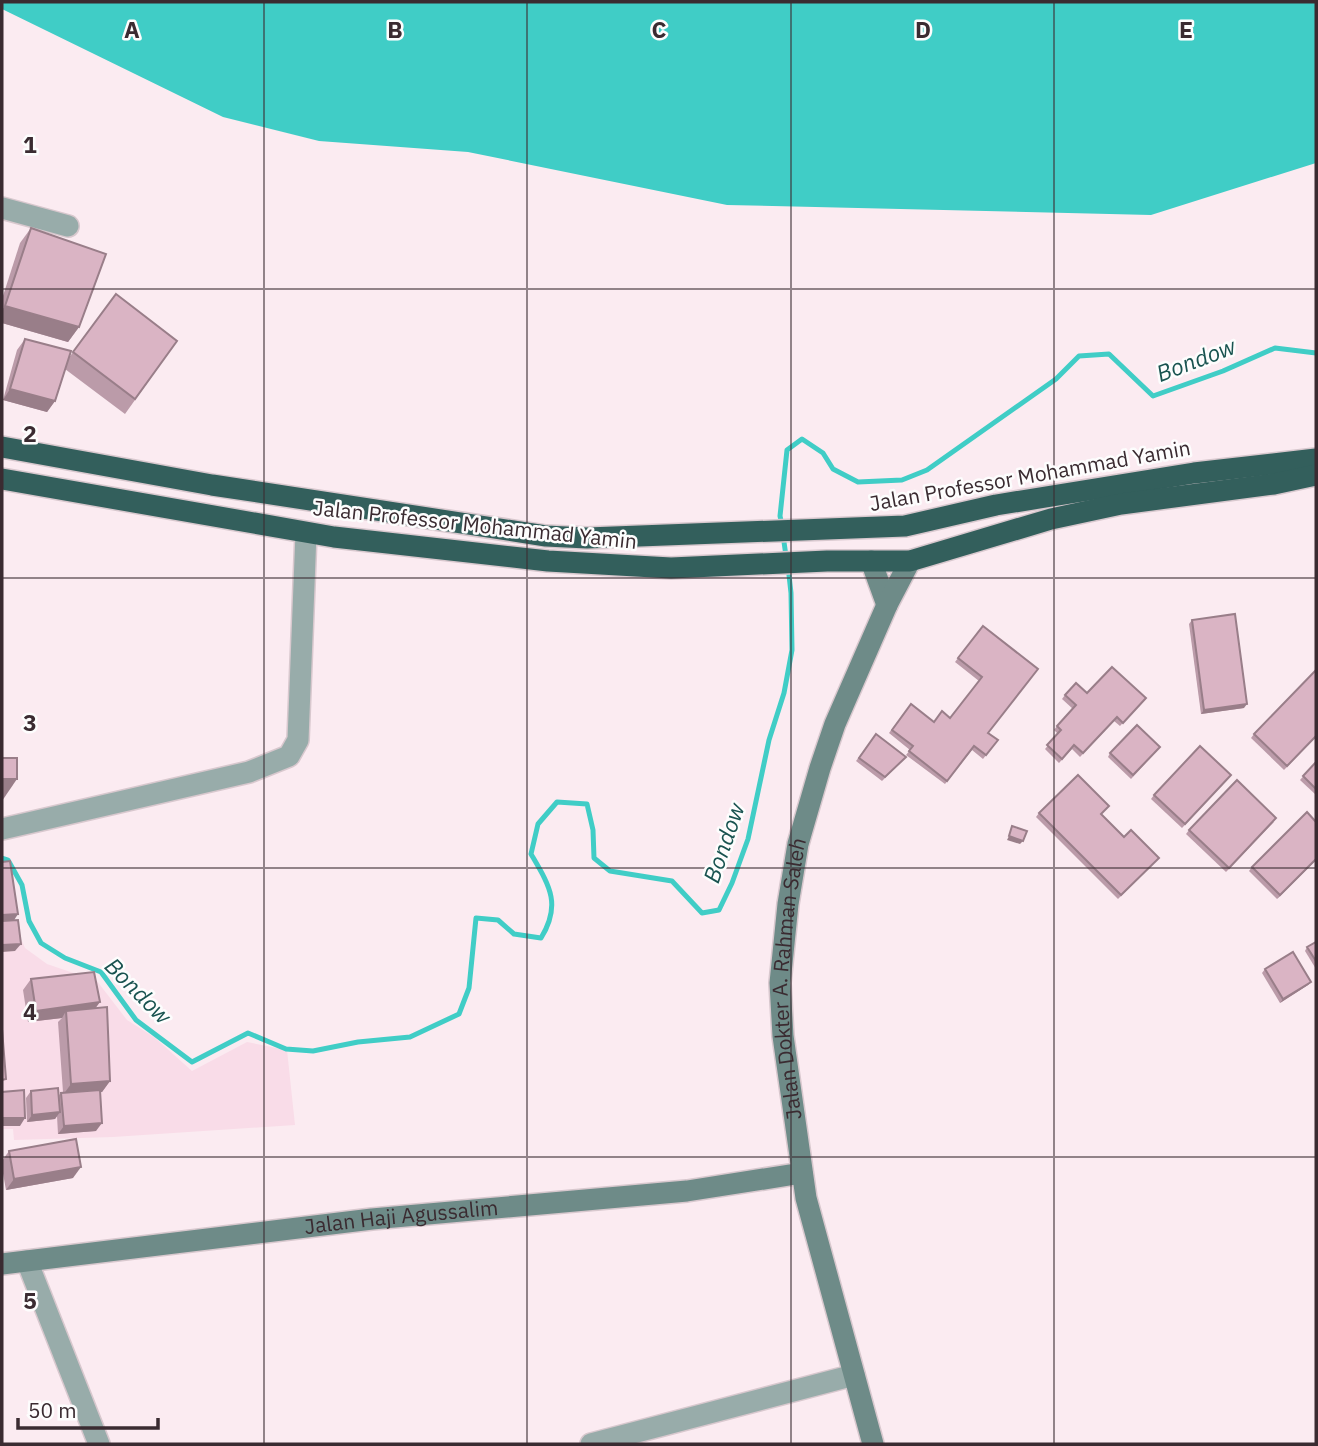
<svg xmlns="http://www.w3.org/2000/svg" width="1318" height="1446" viewBox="0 0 1318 1446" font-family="'IBM Plex Sans',sans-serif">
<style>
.built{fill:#f9dce8}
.water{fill:#40cdc6}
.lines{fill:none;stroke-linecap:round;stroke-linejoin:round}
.stream{stroke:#40cdc6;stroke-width:5}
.street-casing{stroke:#d8c8ce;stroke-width:24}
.secondary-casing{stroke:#d8c8ce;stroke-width:24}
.highway-casing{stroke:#d8c8ce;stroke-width:24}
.street{stroke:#98acaa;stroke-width:21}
.secondary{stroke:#6e8b88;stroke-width:21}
.highway{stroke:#335f5c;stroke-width:21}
.wall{fill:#bb9ba9}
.shaded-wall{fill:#997e89}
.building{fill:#dab4c4;stroke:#997e89;stroke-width:2}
.grid{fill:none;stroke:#3a2b31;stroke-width:2;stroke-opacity:0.55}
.labels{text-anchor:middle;stroke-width:5;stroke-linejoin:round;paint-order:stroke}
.street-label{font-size:21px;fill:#3a2b31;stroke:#fdfdfd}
.water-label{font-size:23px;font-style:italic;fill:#195350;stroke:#fdfdfd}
.grid-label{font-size:23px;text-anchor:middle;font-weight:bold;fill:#3a2b31;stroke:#fdfdfd;stroke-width:5;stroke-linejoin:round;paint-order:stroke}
</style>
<rect width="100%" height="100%" fill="#fbebf1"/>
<path class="built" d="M2,871l10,24 4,32 9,21 22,16 50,17 30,39 27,17 38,34 55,-29 40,8 8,75 -182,12 -99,3 -1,-11h-11z"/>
<path class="water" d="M2,2h1314v161l-165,52 -424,-10 -259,-53 -149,-11 -96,-24 -221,-108z"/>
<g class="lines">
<g class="stream">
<path d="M782,525l-2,-9 7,-66 15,-11 21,14 10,16 25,13 44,-2 25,-10 129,-91 23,-23 30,-2 44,42 70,-25 52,-23 41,5"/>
<path d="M783,535l3,21"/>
<path d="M2,858l6,2 14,25 7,36 12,22 24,15 36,14 35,48 56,42 56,-29 38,16 27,2 45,-9 52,-5 49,-23 10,-26 7,-70 22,2 16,14 27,4c21,-34 8,-53 -10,-84l7,-30 19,-22 30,2 6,26 1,28 16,13 62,10 30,32 17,-3 13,-27 16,-44 21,-99 15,-47 8,-43 -1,-57 -3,-27"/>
</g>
<defs>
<g id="street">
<path d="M2,208l66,18"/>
<path d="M2,829l247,-57 40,-16 9,-16 8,-207"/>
<path d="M27,1261l72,183"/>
<path d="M591,1444l263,-69"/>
</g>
<g id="secondary">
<path d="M871,561l16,44"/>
<path id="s1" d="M2,1264l370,-45 315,-28 115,-18"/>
<path id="s2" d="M873,1444l-67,-246 -23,-162 -3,-53 8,-79 10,-60 22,-76 15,-44 52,-119 23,-44"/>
</g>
<g id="highway">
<path d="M2,447l210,38 334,51 41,2 318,-12 91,-21 198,-32 122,-14"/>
<path d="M2,479l332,58 214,24 123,7 156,-7h83l141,-42 70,-15 153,-20 42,-9"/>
</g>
</defs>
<use href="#street" class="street-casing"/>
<use href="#secondary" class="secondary-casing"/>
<use href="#highway" class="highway-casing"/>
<use href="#street" class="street"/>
<use href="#secondary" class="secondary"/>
<use href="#highway" class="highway"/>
</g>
<g class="wall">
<path d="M31,228l48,99 -11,15 -66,-19v-24l18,-56z"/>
<path d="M116,294l61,47 -52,73 -60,-45 -10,32 -8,11 -44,-12 14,-50 8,-11 43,20z"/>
<path d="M1192,620l52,88 -43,6 -12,-90z"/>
<path d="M983,626l5,107 10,7 -15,19 -11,-9 -27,34 -39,-29 4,-5 -21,-17 22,-29 23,18 16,-4 29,-37 -24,-19z"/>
<path d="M1087,693l59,5 -26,28 -6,-5 -34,36 -8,-8 -13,14 -14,-14 13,-15 -4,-4 3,-4 16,-17 -11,-10 3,-4z"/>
<path d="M876,734l30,23 -24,24 -26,-20z"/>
<path d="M1254,734l62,3 -32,33 -33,-32z"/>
<path d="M1157,751l-26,28 -23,-22 2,-4z"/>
<path d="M1316,762v33l-16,-15z"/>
<path d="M1228,779l-46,49 -31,-29 3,-4z"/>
<path d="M1109,806l-8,8 23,23 32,24 -38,38 -82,-82 3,-4z"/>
<path d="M1274,822l-48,50 -40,-38 3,-4z"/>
<path d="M1316,860l-39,39 -28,-28 3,-4z"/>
<path d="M1316,942v27l-11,-18 2,-4z"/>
<path d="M1265,969l46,13 -3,3 -28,18 -18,-30z"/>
<path d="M31,979l64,30 15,72 -8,11h-2l-4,39 -38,3 -1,-18 -2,3 -28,3 -1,-24 5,-7 27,5 3,-3 2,-1 -5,-70 4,-4 -34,4 -5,-32z"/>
<path d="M9,1151l64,27 -67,12 -4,-22v-7z"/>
</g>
<g class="shaded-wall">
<path d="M5,306l74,21 -11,15 -66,-19v-13z"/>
<path d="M10,389l45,12 -8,11 -44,-12z"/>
<path d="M1247,704l-3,4 -43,6 3,-4z"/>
<path d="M2,779h15l-15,22z"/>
<path d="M1009,836l14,5 -3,3 -13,-4z"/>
<path d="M1316,859v1l-39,39 3,-4z"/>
<path d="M18,914l-7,11 -9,1v-11z"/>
<path d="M21,944l-6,7 -13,1v-7z"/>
<path d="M1311,982l-3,3 -28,18 3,-4z"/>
<path d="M100,1002l-8,11 -26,-2 -4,7 -34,4 8,-11z"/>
<path d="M110,1081l-8,11 -39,3 8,-11z"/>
<path d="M60,1112l-5,7 -28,3 5,-7z"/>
<path d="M2,1118h23l-5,8h-18z"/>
<path d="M102,1123l-6,8 -38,3 6,-8z"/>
<path d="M81,1167l-8,11 -67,12 8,-11z"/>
</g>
<g class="building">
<path d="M31,228l75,26 -27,73 -74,-21z"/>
<path d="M116,294l61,47 -42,58 -62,-47z"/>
<path d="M25,339l46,12 -16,50 -45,-12z"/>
<path d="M1235,614l12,90 -43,6 -12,-90z"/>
<path d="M983,626l55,43 -50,64 10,7 -12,15 -12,-9 -27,35 -38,-30 4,-5 -21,-16 19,-26 23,18 8,-11 8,7 32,-41 -24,-19z"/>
<path d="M1112,667l34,31 -23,25 -6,-6 -34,36 -9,-8 -12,14 -15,-14 14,-15 -4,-4 19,-21 -11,-10 11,-12 11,10z"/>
<path d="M1316,670v66l-29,30 -33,-32z"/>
<path d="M1137,725l23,22 -27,28 -23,-22z"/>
<path d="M876,734l30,23 -21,20 -26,-19z"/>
<path d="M1200,746l31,29 -46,49 -31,-29z"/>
<rect x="2" y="758" width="15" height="21"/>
<path d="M1316,762v27l-13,-13z"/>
<path d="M1078,775l31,31 -8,8 23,23 7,-7 28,28 -38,37 -82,-82z"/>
<path d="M1237,780l39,38 -47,50 -40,-38z"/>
<path d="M1307,812l9,10v37l-36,36 -28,-28z"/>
<path d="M1012,826l15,5 -4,10 -14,-5z"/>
<path d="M10,861l8,53 -16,1v-53z"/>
<path d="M18,920l3,24 -19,1v-24z"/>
<path d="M1316,942v19l-9,-14z"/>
<path d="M1293,952l18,30 -28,17 -18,-30z"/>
<path d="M94,972l6,30 -64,9 -5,-32z"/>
<path d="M107,1007l3,74 -39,3 -5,-73z"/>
<path d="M2,1029l4,50 -4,1z"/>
<path d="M58,1088l2,24 -28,3 -1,-24z"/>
<path d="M24,1090l1,28h-23v-26z"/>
<path d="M100,1090l2,33 -38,3 -3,-33z"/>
<path d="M76,1139l5,28 -67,12 -5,-28z"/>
</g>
<path class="grid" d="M264,2v1442M527,2v1442M791,2v1442M1054,2v1442M2,289h1314M2,578h1314M2,868h1314M2,1157h1314"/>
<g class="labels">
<g class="street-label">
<text transform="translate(1030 476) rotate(-10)" y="7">Jalan Professor Mohammad Yamin</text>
<text transform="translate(475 525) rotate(6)" y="7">Jalan Professor Mohammad Yamin</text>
<text dy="7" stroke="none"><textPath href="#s2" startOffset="476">Jalan Dokter A. Rahman Saleh</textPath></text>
<text dy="7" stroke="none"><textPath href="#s1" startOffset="402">Jalan Haji Agussalim</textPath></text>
</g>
<g class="water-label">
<text transform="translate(1196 360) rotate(-21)" y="8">Bondow</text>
<text transform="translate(724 843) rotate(-71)" y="8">Bondow</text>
<text transform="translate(138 991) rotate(45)" y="8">Bondow</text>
</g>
</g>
<g class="grid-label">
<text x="132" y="38">A</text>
<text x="395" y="38">B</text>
<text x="659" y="38">C</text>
<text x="923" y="38">D</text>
<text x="1186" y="38">E</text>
<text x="30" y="153">1</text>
<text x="30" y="442">2</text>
<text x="30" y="731">3</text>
<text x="30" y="1020">4</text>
<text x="30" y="1309">5</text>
</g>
<rect width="1318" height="1446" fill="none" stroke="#3a2b31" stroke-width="7"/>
<path d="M18 1418v10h140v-10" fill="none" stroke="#3a2b31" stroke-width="3.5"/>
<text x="28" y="1418" font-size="21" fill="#3a2b31" stroke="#fdfdfd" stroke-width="5" paint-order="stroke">50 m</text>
</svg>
